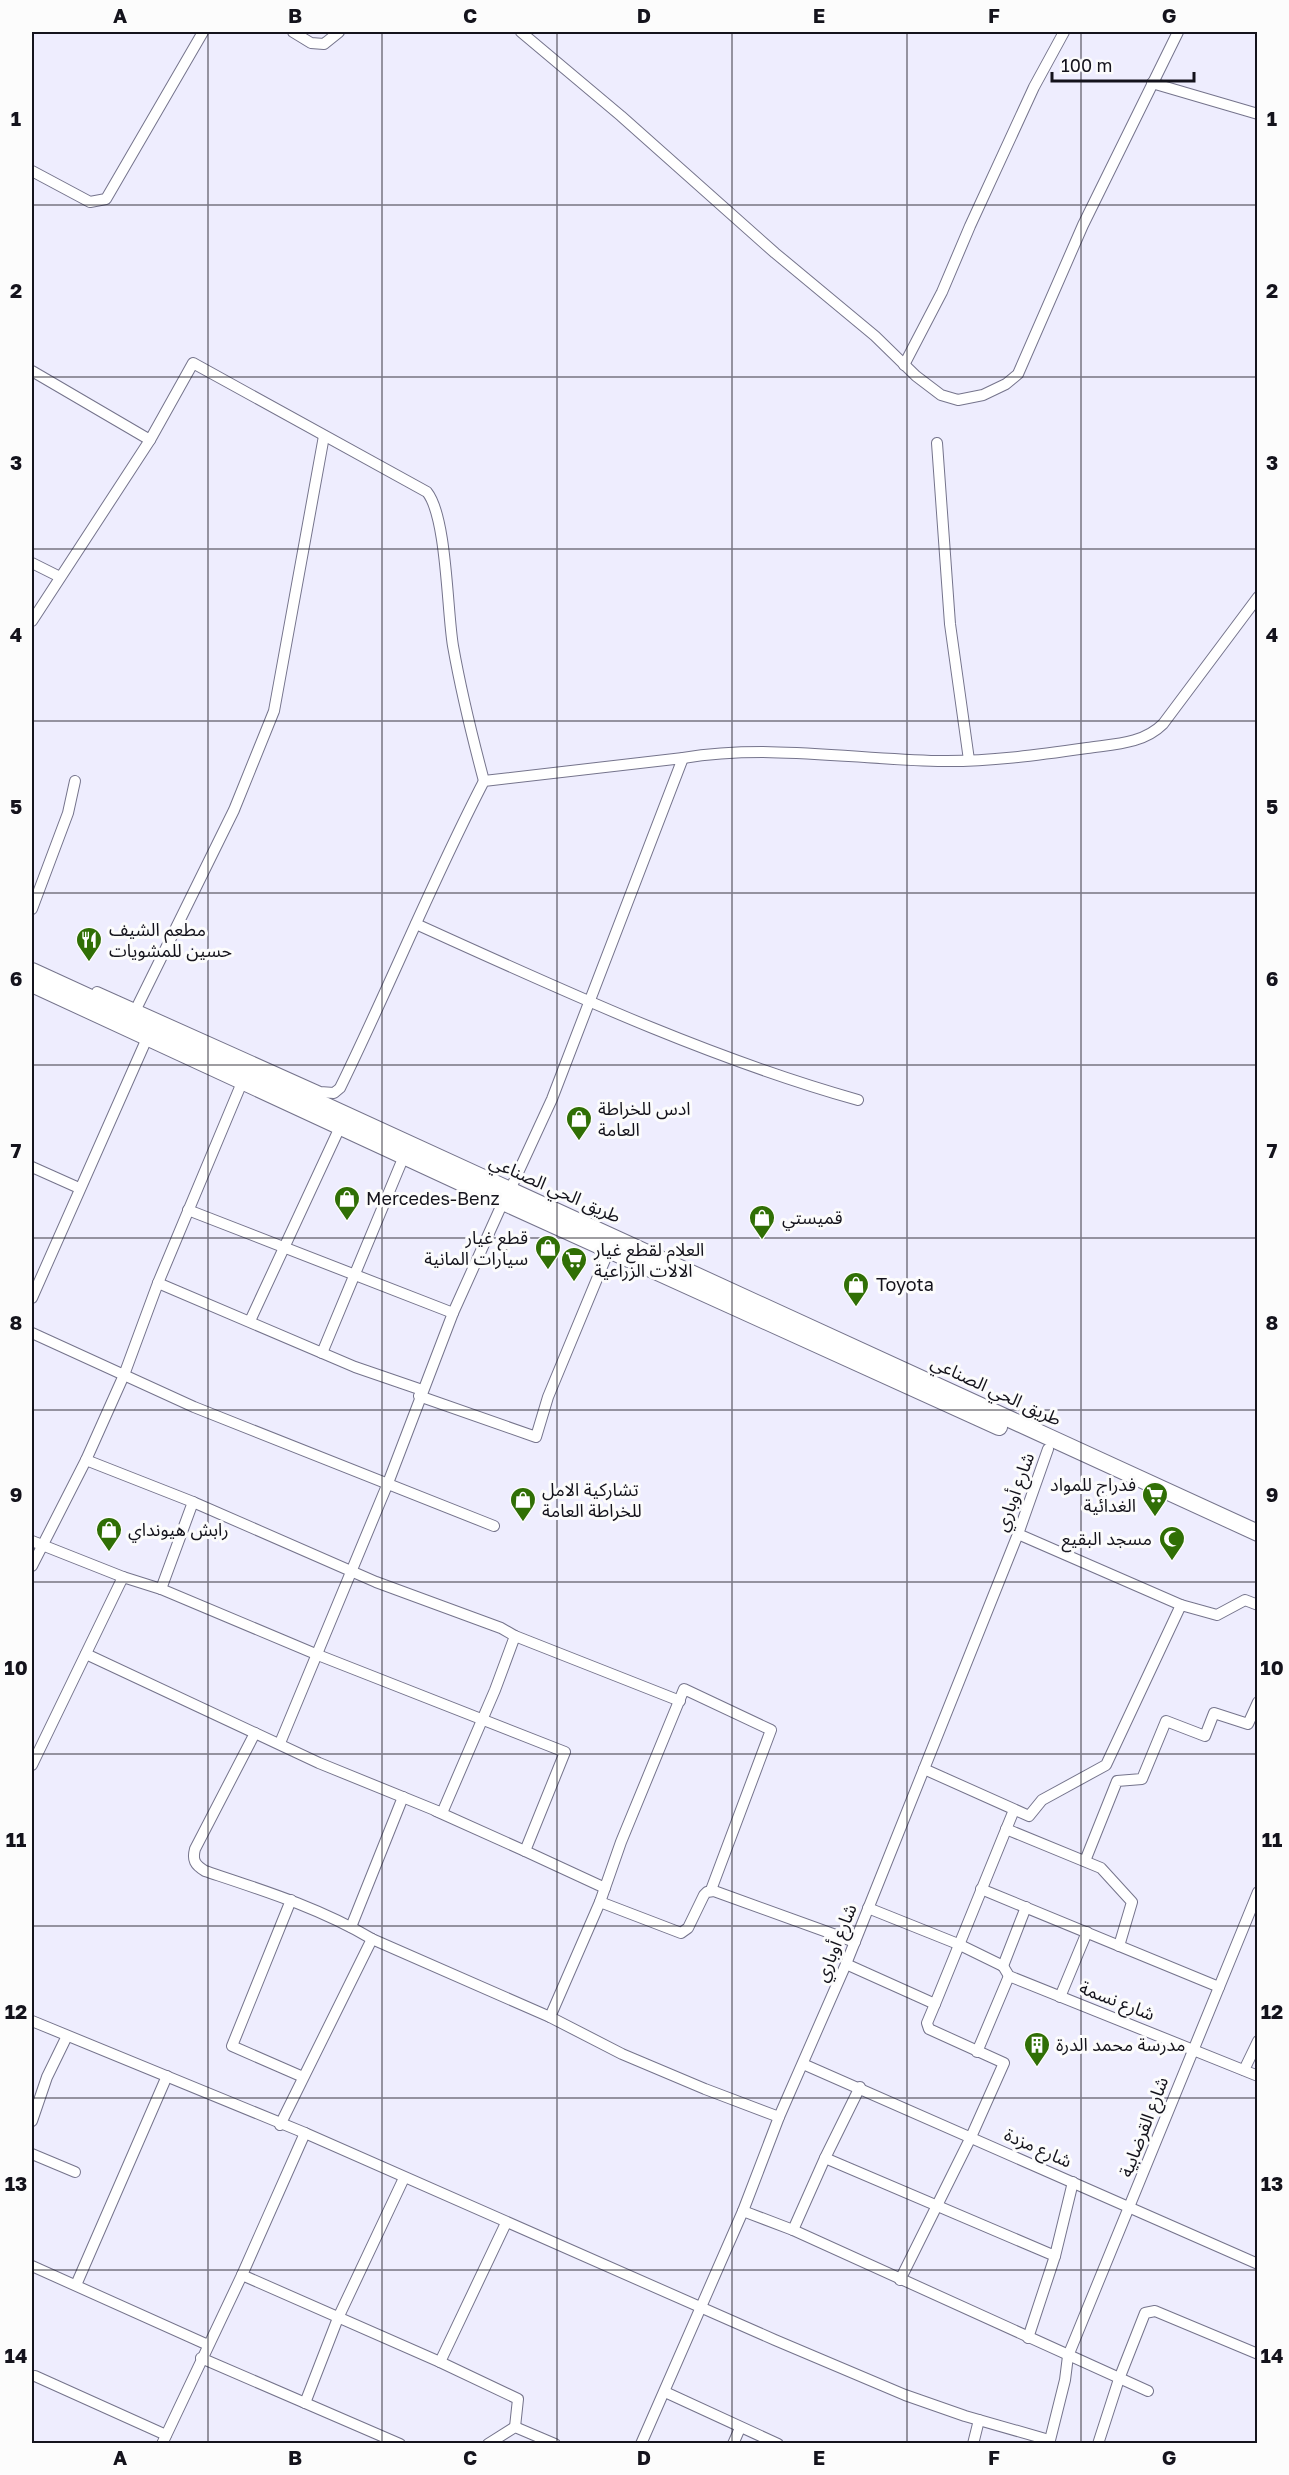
<svg xmlns="http://www.w3.org/2000/svg" width="1289" height="2475" viewBox="0 0 1289 2475" font-family="'Golos Text','Noto Sans Arabic',sans-serif">
<style>
.lines{fill:none;stroke-linecap:round;stroke-linejoin:round}
.minor-casing{stroke:#75748c;stroke-width:12}
.highway-casing{stroke:#75748c;stroke-width:18}
.minor{stroke:#fff;stroke-width:10}
.highway{stroke:#fff;stroke-width:16}
.grid{fill:none;stroke:#14131c;stroke-width:1.5;stroke-opacity:0.55}
.labels{text-anchor:middle;stroke-width:6;stroke-linejoin:round;paint-order:stroke}
.poi-label{font-size:18px;fill:#14131c;stroke:#fcfcfc;text-anchor:start}
.street-label{font-size:18px;fill:#14131c;stroke:#fcfcfc}
.neatline{fill:none;stroke:#14131c;stroke-width:2}
.grid-label{font-size:20px;text-anchor:middle;font-weight:bold;fill:#14131c}
</style>
<rect width="100%" height="100%" fill="#eeedfe"/>
<g class="lines">
<defs>
<g id="minor">
<path d="M293,32l18,11 13,1 15,-12"/>
<path d="M521,32l100,84 154,137 100,83 41,40 25,19 17,5 25,-5 23,-11 12,-10 65,-149 95,-193"/>
<path d="M1152,83l106,31"/>
<path d="M32,171l58,31 16,-3 97,-167"/>
<path d="M904,365l38,-73 28,-66 64,-139 30,-55"/>
<path d="M32,371l118,69"/>
<path d="M937,443l13,181 19,136"/>
<path d="M32,563l28,14"/>
<path d="M32,621l118,-181 43,-77 234,129c20,25 20,119 26,154 8,45 19,90 31,135"/>
<path d="M683,758c85,-14 169,1 255,3 50,1 100,-6 149,-13 27,-4 56,-4 76,-24l95,-127"/>
<path d="M32,909l36,-96 7,-32"/>
<path d="M416,924c144,65 289,133 442,176"/>
<path d="M97,992l223,100 14,1 6,-5c50,-102 92,-207 144,-307l199,-23 -131,341 -42,91"/>
<path d="M136,1009l98,-199 40,-99 50,-275"/>
<path d="M32,1167l47,21"/>
<path d="M188,1210l265,103"/>
<path d="M158,1283l197,84 67,23"/>
<path d="M32,1298l116,-262"/>
<path d="M250,1321l90,-194"/>
<path d="M32,1333l162,74 300,119"/>
<path d="M322,1353l82,-197"/>
<path d="M419,1396l117,41 12,-40 61,-147"/>
<path d="M86,1460l107,42 -32,87"/>
<path d="M1018,1534l163,71"/>
<path d="M32,1541l91,36"/>
<path d="M32,1566l54,-106 38,-85 34,-92 85,-203"/>
<path d="M515,1636l165,65"/>
<path d="M86,1654l233,109 123,50 53,-123 20,-54 -14,-8 -125,-46 -183,-80"/>
<path d="M255,1733l-60,116c-3,11 0,16 10,22 57,19 115,37 167,68l178,78 72,37 83,35 74,28"/>
<path d="M280,1743l108,-260 65,-170 50,-111"/>
<path d="M32,1765l91,-188 38,12 157,66 247,97 -40,99 80,37"/>
<path d="M924,1769l105,47 13,-16 64,-35 75,-160 36,10 28,-15 13,5"/>
<path d="M436,1811l89,40"/>
<path d="M1006,1829l95,39 31,34 -13,44"/>
<path d="M1085,1861l32,-80 25,-2 24,-58 39,15 9,-23 34,11 10,-22"/>
<path d="M981,1889l238,98"/>
<path d="M291,1900l-59,146 71,31"/>
<path d="M600,1902l81,31 7,-5 16,-33 3,-3 7,-1 141,51"/>
<path d="M868,1908l90,36 45,22"/>
<path d="M351,1927l52,-130"/>
<path d="M846,1964l89,40 -8,19 2,6 75,34 -33,74 -71,143"/>
<path d="M1003,1966l6,10 249,100"/>
<path d="M1003,1966l23,-59"/>
<path d="M1060,1997l27,-65"/>
<path d="M935,2004l79,-194"/>
<path d="M550,2017l50,-115 21,-60 63,-153 87,41 -60,160"/>
<path d="M32,2021l273,112 470,207 130,55 60,21 84,24"/>
<path d="M977,2052l32,-76"/>
<path d="M803,2064l455,200"/>
<path d="M1244,2070l14,-29"/>
<path d="M32,2121l15,-44 20,-41"/>
<path d="M280,2125l92,-186"/>
<path d="M32,2154l43,18"/>
<path d="M825,2158l230,98 18,-74"/>
<path d="M743,2211l50,19 355,161"/>
<path d="M793,2230l32,-72 35,-71"/>
<path d="M32,2266l176,79"/>
<path d="M242,2275l198,87 78,37 -3,28"/>
<path d="M76,2285l91,-209"/>
<path d="M1028,2338l27,-82"/>
<path d="M201,2358l199,86"/>
<path d="M440,2362l66,-139"/>
<path d="M35,2376l131,59"/>
<path d="M665,2392l113,52"/>
<path d="M305,2403l33,-85 66,-140"/>
<path d="M162,2444l80,-169 63,-142"/>
<path d="M488,2444l27,-17 40,17"/>
<path d="M641,2444l102,-233 36,-94 67,-153 172,-430 30,-85"/>
<path d="M733,2444l7,-16"/>
<path d="M973,2444l6,-24"/>
<path d="M1049,2444l16,-64 3,-24 190,-464"/>
<path d="M1098,2444l21,-65 26,-66 10,-2 103,43"/>
</g>
<g id="highway">
<path d="M32,971l1226,562"/>
<path d="M32,984l471,218 496,225"/>
</g>
</defs>
<use href="#minor" class="minor-casing"/>
<use href="#highway" class="highway-casing"/>
<use href="#minor" class="minor"/>
<use href="#highway" class="highway"/>
</g>
<path class="grid" d="M208,32v2412M382,32v2412M557,32v2412M732,32v2412M907,32v2412M1081,32v2412M32,205h1226M32,377h1226M32,549h1226M32,721h1226M32,893h1226M32,1065h1226M32,1238h1226M32,1410h1226M32,1582h1226M32,1754h1226M32,1926h1226M32,2098h1226M32,2270h1226"/>
<defs>
<symbol id="restaurant-pin" viewBox="-11 -11 22 30"><path d="M0 17L-7.5 6A9.5 9.5 0 1 1 7.5 6Z" fill="#306f05" stroke="#fcfcfc"/><path d="M-5-6h1v4h1v-4h1v4h1v-4h1v5L-1.5 .5V6h-2V.5L-5-1ZM5-6V6H3V1.5H1.5Q1.5-4 5-6Z" fill="#fff"/></symbol>
<symbol id="shop-pin" viewBox="-11 -11 22 30"><path d="M0 17L-7.5 6A9.5 9.5 0 1 1 7.5 6Z" fill="#306f05" stroke="#fcfcfc"/><path d="M-5-2.5h2.3a2.7 3.5 0 0 1 5.4 0H5L5.5 6h-11ZM-1.5-2.5h3a1.5 2.3 0 0 0-3 0Z" fill="#fff"/></symbol>
<symbol id="supermarket-pin" viewBox="-11 -11 22 30"><path d="M0 17L-7.5 6A9.5 9.5 0 1 1 7.5 6Z" fill="#306f05" stroke="#fcfcfc"/><path d="M-6-5.5h2.5l.6 2H6L4.5 2H-2.5L-4.4-4H-6ZM-1.5 3.2a1.3 1.3 0 1 0 .1 0ZM3 3.2a1.3 1.3 0 1 0 .1 0Z" fill="#fff"/></symbol>
<symbol id="mosque-pin" viewBox="-11 -11 22 30"><path d="M0 17L-7.5 6A9.5 9.5 0 1 1 7.5 6Z" fill="#306f05" stroke="#fcfcfc"/><path d="M3.5-4.9A6 6 0 1 0 3.5 4.9A5 5 0 1 1 3.5-4.9Z" fill="#fff"/></symbol>
<symbol id="building-pin" viewBox="-11 -11 22 30"><path d="M0 17L-7.5 6A9.5 9.5 0 1 1 7.5 6Z" fill="#306f05" stroke="#fcfcfc"/><path d="M-4-6H4V6H1V3H-1V6H-4ZM-2.5-4.3h1.7v1.8h-1.7ZM.8-4.3h1.7v1.8H.8ZM-2.5-1h1.7V.8h-1.7ZM.8-1h1.7V.8H.8Z" fill="#fff"/></symbol>
</defs>
<g fill-rule="evenodd">
<use href="#restaurant-pin" x="74" y="925" width="30" height="40"/>
<use href="#shop-pin" x="564" y="1104" width="30" height="40"/>
<use href="#shop-pin" x="332" y="1184" width="30" height="40"/>
<use href="#shop-pin" x="747" y="1203" width="30" height="40"/>
<use href="#shop-pin" x="533" y="1233" width="30" height="40"/>
<use href="#supermarket-pin" x="559" y="1245" width="30" height="40"/>
<use href="#shop-pin" x="841" y="1270" width="30" height="40"/>
<use href="#supermarket-pin" x="1140" y="1480" width="30" height="40"/>
<use href="#shop-pin" x="508" y="1485" width="30" height="40"/>
<use href="#shop-pin" x="94" y="1515" width="30" height="40"/>
<use href="#mosque-pin" x="1157" y="1524" width="30" height="40"/>
<use href="#building-pin" x="1022" y="2030" width="30" height="40"/>
</g>
<g class="labels">
<g class="poi-label">
<text x="109" y="936">مطعم الشيف<tspan x="109" dy="21">حسين للمشويات</tspan></text>
<text x="598" y="1115">ادس للخراطة<tspan x="598" dy="21">العامة</tspan></text>
<text x="366" y="1205">Mercedes-Benz</text>
<text x="782" y="1224">قميستي</text>
<text x="528" y="1244" text-anchor="end">قطع غيار<tspan x="528" dy="21">سيارات المانية</tspan></text>
<text x="594" y="1256">العلام لقطع غيار<tspan x="594" dy="21">الالات الزراعية</tspan></text>
<text x="876" y="1291">Toyota</text>
<text x="1136" y="1491" text-anchor="end">فدراج للمواد<tspan x="1136" dy="21">الغدائية</tspan></text>
<text x="542" y="1496">تشاركية الامل<tspan x="542" dy="21">للخراطة العامة</tspan></text>
<text x="128" y="1536">رابش هيونداي</text>
<text x="1152" y="1545" text-anchor="end">مسجد البقيع</text>
<text x="1056" y="2051">مدرسة محمد الدرة</text>
</g>
<g class="street-label">
<text transform="translate(555 1189) rotate(24)" y="6">طريق الحي الصناعي</text>
<text transform="translate(996 1391) rotate(25)" y="6">طريق الحي الصناعي</text>
<text transform="translate(1015 1492) rotate(-70)" y="6">شارع أوباري</text>
<text transform="translate(836 1943) rotate(-68)" y="6">شارع أوباري</text>
<text transform="translate(1117 2001) rotate(21)" y="6">شارع نسمة</text>
<text transform="translate(1144 2127) rotate(-69)" y="6">شارع القرضابية</text>
<text transform="translate(1038 2148) rotate(24)" y="6">شارع مزدة</text>
</g>
</g>
<rect width="1289" height="2475" fill="none" stroke="#fcfcfc" stroke-width="66"/>
<path d="M1052 72v9h142v-9" fill="none" stroke="#14131c" stroke-width="3"/>
<text x="1061" y="72" font-size="18" fill="#14131c" stroke="#fcfcfc" stroke-width="4.5" paint-order="stroke">100 m</text>
<rect x="33" y="33" width="1223" height="2409" class="neatline"/>
<g class="grid-label">
<text x="120" y="23">A</text>
<text x="295" y="23">B</text>
<text x="470" y="23">C</text>
<text x="644" y="23">D</text>
<text x="819" y="23">E</text>
<text x="994" y="23">F</text>
<text x="1169" y="23">G</text>
<text x="16" y="126">1</text>
<text x="1272" y="126">1</text>
<text x="16" y="298">2</text>
<text x="1272" y="298">2</text>
<text x="16" y="470">3</text>
<text x="1272" y="470">3</text>
<text x="16" y="642">4</text>
<text x="1272" y="642">4</text>
<text x="16" y="814">5</text>
<text x="1272" y="814">5</text>
<text x="16" y="986">6</text>
<text x="1272" y="986">6</text>
<text x="16" y="1158">7</text>
<text x="1272" y="1158">7</text>
<text x="16" y="1330">8</text>
<text x="1272" y="1330">8</text>
<text x="16" y="1502">9</text>
<text x="1272" y="1502">9</text>
<text x="16" y="1675">10</text>
<text x="1272" y="1675">10</text>
<text x="16" y="1847">11</text>
<text x="1272" y="1847">11</text>
<text x="16" y="2019">12</text>
<text x="1272" y="2019">12</text>
<text x="16" y="2191">13</text>
<text x="1272" y="2191">13</text>
<text x="16" y="2363">14</text>
<text x="1272" y="2363">14</text>
<text x="120" y="2465">A</text>
<text x="295" y="2465">B</text>
<text x="470" y="2465">C</text>
<text x="644" y="2465">D</text>
<text x="819" y="2465">E</text>
<text x="994" y="2465">F</text>
<text x="1169" y="2465">G</text>
</g>
</svg>
